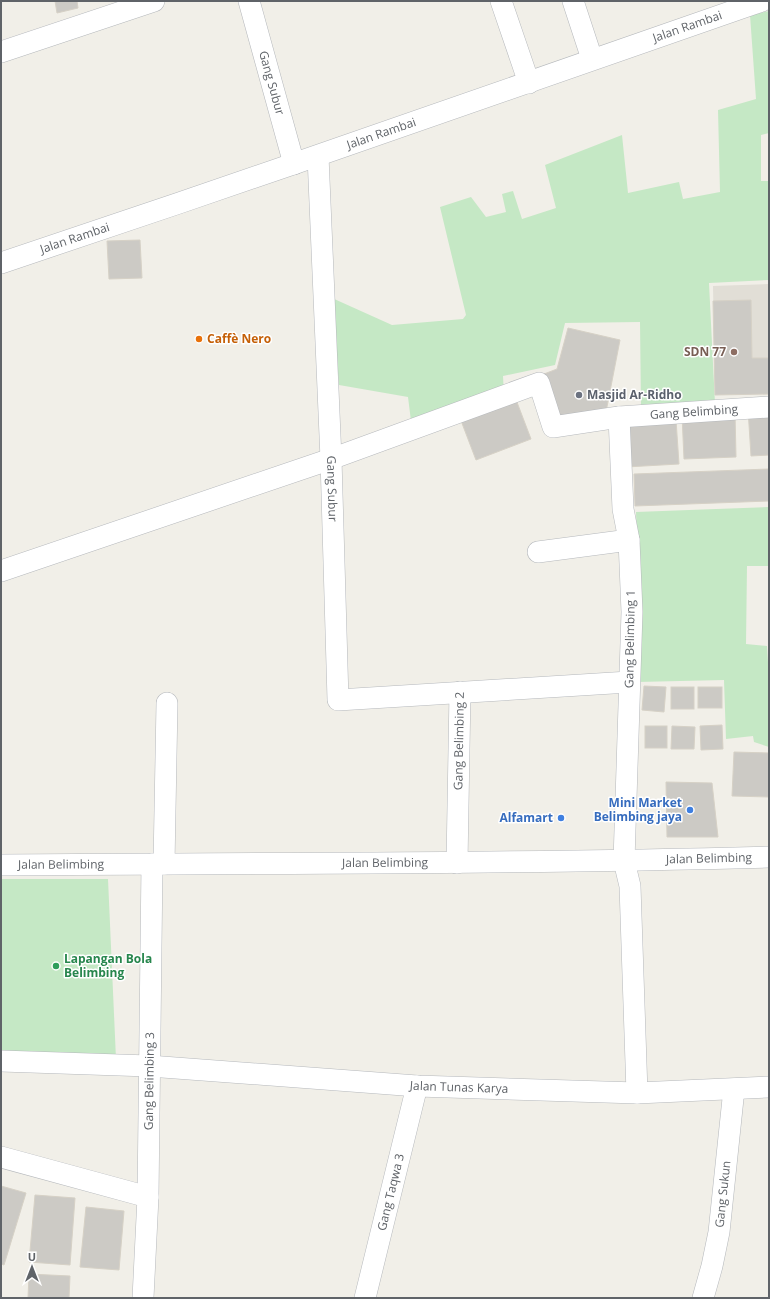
<svg xmlns="http://www.w3.org/2000/svg" width="770" height="1299" viewBox="0 0 770 1299" font-family="'Open Sans',sans-serif">
<style>
.education{fill:#e1ded6}
.green{fill:#c5e8c5}
.building{fill:#cccac5;stroke:#d6d1c6}
.lines{fill:none;stroke-linecap:round;stroke-linejoin:round}
.minor-casing{stroke:#b5b8bc;stroke-width:22}
.minor{stroke:#fff;stroke-width:21}
.food-dot{fill:#e8710a;stroke:#fff;stroke-width:1.5}
.education-dot{fill:#8d6e63;stroke:#fff;stroke-width:1.5}
.worship-dot{fill:#6b7280;stroke:#fff;stroke-width:1.5}
.shop-dot{fill:#3f7fe0;stroke:#fff;stroke-width:1.5}
.leisure-dot{fill:#2e9e5b;stroke:#fff;stroke-width:1.5}
.labels{text-anchor:middle;stroke-width:3;stroke-linejoin:round;paint-order:stroke}
.street-label{font-size:12px;fill:#5f6368;stroke:#fff}
.food-label{font-size:12px;font-weight:bold;fill:#c56008;stroke:#fff;text-anchor:start}
.education-label{font-size:12px;font-weight:bold;fill:#785e54;stroke:#fff;text-anchor:end}
.worship-label{font-size:12px;font-weight:bold;fill:#5b616d;stroke:#fff;text-anchor:start}
.shop-label{font-size:12px;font-weight:bold;fill:#366cbe;stroke:#fff;text-anchor:end}
.leisure-label{font-size:12px;font-weight:bold;fill:#27864d;stroke:#fff;text-anchor:start}
</style>
<rect width="100%" height="100%" fill="#f1efe8"/>
<path class="education" d="M769,284v110l-54,1 -2,-109z"/>
<g class="green">
<path d="M769,11v122l-8,2v46h8v99l-60,3 6,121 -74,4 -1,-86 -75,1 -10,42 -52,11 1,20 -92,33 -4,-32 -69,-12 -7,-87 60,27 71,-6 3,-4 -26,-108 31,-10 15,20 20,-5 -4,-18 11,-3 9,28 34,-11 -11,-43 77,-30 6,58 51,-11 4,17 37,-7 -2,-82 38,-11 -6,-84z"/>
<path d="M769,507v59h-22l-1,78 21,2 2,33v68l-15,-5 -1,-6 -27,3 -2,-59 -87,2 1,-108 -2,-62z"/>
<path d="M1,879h107l8,180 -115,-6z"/>
</g>
<g class="building">
<path d="M55,1h22l1,7 -21,5z"/>
<path d="M140,240l2,38 -33,1 -2,-38z"/>
<path d="M751,300l1,58h17v36l-54,1 -2,-94z"/>
<path d="M568,328l52,12 -15,77 -50,2 -11,-45 13,-5z"/>
<path d="M515,397l16,42 -55,21 -16,-42z"/>
<path d="M769,408v47l-18,1 -3,-47z"/>
<path d="M735,413l1,44 -52,2 -2,-44z"/>
<path d="M676,420l3,44 -53,3 -3,-44z"/>
<path d="M769,469v32l-134,5 -1,-32z"/>
<path d="M644,686l22,1 -2,25 -22,-2z"/>
<rect x="671" y="687" width="23" height="22"/>
<rect x="698" y="687" width="24" height="21"/>
<path d="M722,725l1,24 -22,1 -1,-24z"/>
<rect x="645" y="726" width="22" height="22"/>
<path d="M672,726l23,1 -1,22h-23z"/>
<path d="M734,752l35,1v44l-37,-1z"/>
<path d="M666,782l46,1 6,54h-51z"/>
<path d="M1,1186l25,7 -22,72 -3,-1z"/>
<path d="M35,1195l40,3 -5,67 -41,-3z"/>
<path d="M86,1207l38,4 -5,59 -39,-3z"/>
<path d="M29,1274l41,2 -1,22h-41z"/>
</g>
<g class="lines">
<defs>
<g id="minor">
<path id="s1" d="M249,1l45,163"/>
<path d="M501,1l28,82"/>
<path d="M573,1l19,58"/>
<path d="M1,52l153,-51"/>
<path id="s2" d="M318,156l13,303 7,241 291,-18"/>
<path id="s3" d="M1,263c98,-33 197,-66 295,-100 155,-53 310,-109 466,-162"/>
<path d="M619,417l4,92 6,31 3,72 -8,249 6,25 7,207"/>
<path d="M538,552l91,-12"/>
<path id="s4" d="M1,571l330,-112 208,-76 14,44 66,-10 150,-10"/>
<path id="s5" d="M457,863l3,-171"/>
<path d="M164,864l3,-161"/>
<path id="s6" d="M1,865c256,-2 512,-1 768,-8"/>
<path id="s7" d="M1,1061l148,5 268,20 220,7 132,-6"/>
<path d="M1,1157l147,40"/>
<path id="s8" d="M143,1298l5,-101 4,-333"/>
<path id="s9" d="M365,1298l52,-212"/>
<path id="s10" d="M703,1298l9,-32 7,-34 15,-143"/>
</g>
</defs>
<use href="#minor" class="minor-casing"/>
<use href="#minor" class="minor"/>
</g>
<circle class="food-dot" cx="199" cy="339" r="4"/>
<circle class="education-dot" cx="734" cy="352" r="4"/>
<circle class="worship-dot" cx="579" cy="395" r="4"/>
<g class="shop-dot">
<circle cx="690" cy="810" r="4"/>
<circle cx="561" cy="818" r="4"/>
</g>
<circle class="leisure-dot" cx="56" cy="966" r="4"/>
<g class="labels">
<g class="street-label">
<text dy="4" stroke="none"><textPath href="#s3" startOffset="726">Jalan Rambai</textPath></text>
<text dy="4" stroke="none"><textPath href="#s1" startOffset="85">Gang Subur</textPath></text>
<text dy="4" stroke="none"><textPath href="#s3" startOffset="402">Jalan Rambai</textPath></text>
<text dy="4" stroke="none"><textPath href="#s3" startOffset="78">Jalan Rambai</textPath></text>
<text dy="4" stroke="none"><textPath href="#s4" startOffset="758">Gang Belimbing</textPath></text>
<text dy="4" stroke="none"><textPath href="#s2" startOffset="333">Gang Subur</textPath></text>
<text transform="translate(630 639) rotate(-89)" y="4">Gang Belimbing 1</text>
<text dy="4" stroke="none"><textPath href="#s5" startOffset="122">Gang Belimbing 2</textPath></text>
<text dy="4" stroke="none"><textPath href="#s6" startOffset="708">Jalan Belimbing</textPath></text>
<text dy="4" stroke="none"><textPath href="#s6" startOffset="384">Jalan Belimbing</textPath></text>
<text dy="4" stroke="none"><textPath href="#s6" startOffset="60">Jalan Belimbing</textPath></text>
<text dy="4" stroke="none"><textPath href="#s8" startOffset="217">Gang Belimbing 3</textPath></text>
<text dy="4" stroke="none"><textPath href="#s7" startOffset="459">Jalan Tunas Karya</textPath></text>
<text dy="4" stroke="none"><textPath href="#s9" startOffset="109">Gang Taqwa 3</textPath></text>
<text dy="4" stroke="none"><textPath href="#s10" startOffset="106">Gang Sukun</textPath></text>
</g>
<g class="food-label">
<text x="207" y="343">Caffè Nero</text>
</g>
<g class="education-label">
<text x="726" y="356">SDN 77</text>
</g>
<g class="worship-label">
<text x="587" y="399">Masjid Ar-Ridho</text>
</g>
<g class="shop-label">
<text x="682" y="807">Mini Market<tspan x="682" dy="14">Belimbing jaya</tspan></text>
<text x="553" y="822">Alfamart</text>
</g>
<g class="leisure-label">
<text x="64" y="963">Lapangan Bola<tspan x="64" dy="14">Belimbing</tspan></text>
</g>
</g>
<rect width="770" height="1299" fill="none" stroke="#5f6368" stroke-width="4"/>
<g transform="translate(32 1267)" stroke="#ffffff" stroke-width="3" paint-order="stroke">
<path d="M0-3L7 15L0 10L-7 15Z" fill="#5f6368"/>
<text y="-6" font-size="11" font-weight="bold" text-anchor="middle" fill="#5f6368">U</text>
</g>
</svg>
